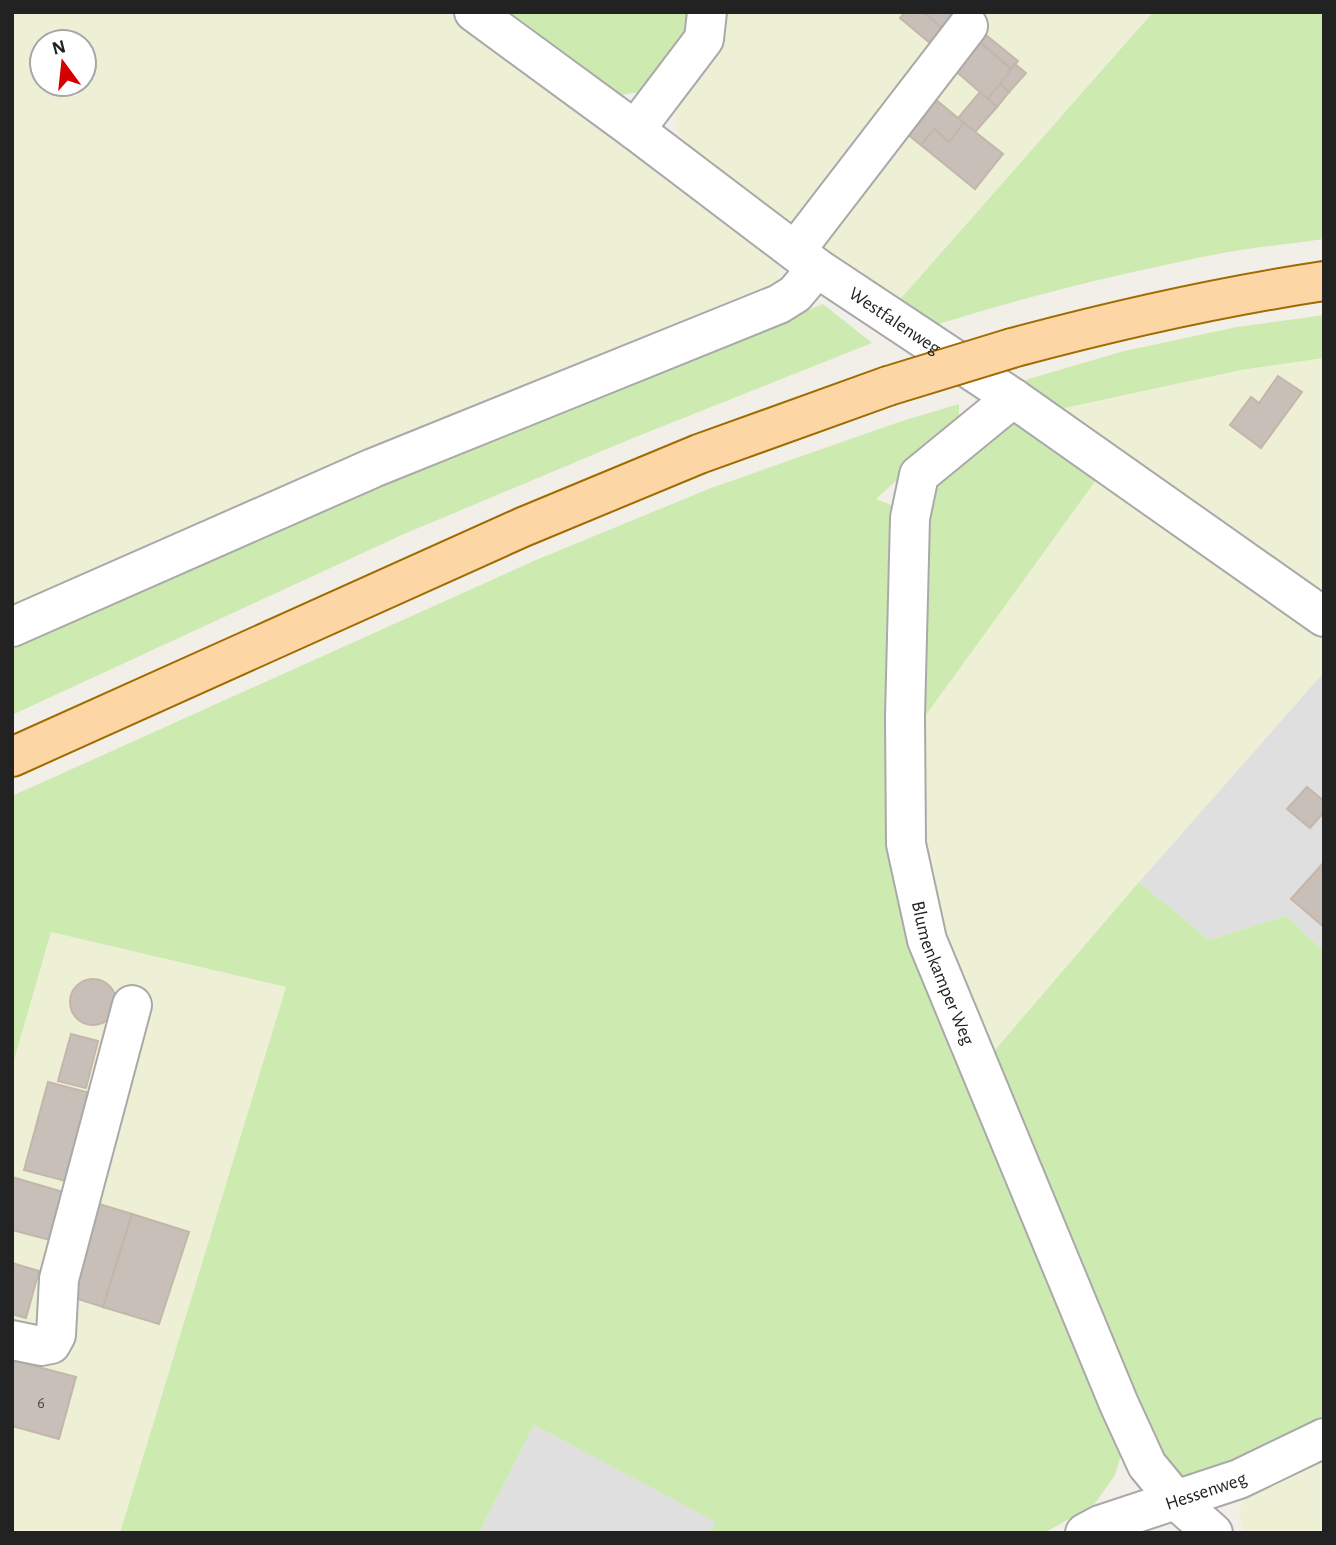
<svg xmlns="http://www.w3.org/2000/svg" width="1336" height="1545" viewBox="0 0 1336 1545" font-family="'Alegreya Sans',sans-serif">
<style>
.residential{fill:#e0dfdf}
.farmland{fill:#eef0d5;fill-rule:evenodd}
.grass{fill:#cdebb0}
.building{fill:#c7bfb8;stroke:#c4b6ab;stroke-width:2}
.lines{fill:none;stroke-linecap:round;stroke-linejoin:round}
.minor-casing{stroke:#a9a9a9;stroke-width:42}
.major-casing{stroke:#a06b00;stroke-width:42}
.minor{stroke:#fff;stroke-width:38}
.major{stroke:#fcd6a4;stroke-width:38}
.major-bridge-casing{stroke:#a06b00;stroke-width:42;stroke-linecap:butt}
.major-bridge{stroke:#fcd6a4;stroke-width:38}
.labels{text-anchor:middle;stroke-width:6;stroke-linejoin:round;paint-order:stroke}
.number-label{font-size:16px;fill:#4b4948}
.street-label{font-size:19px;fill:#222;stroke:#fff}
</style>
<rect width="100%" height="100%" fill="#f2efe9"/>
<g class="residential">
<path d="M1324,672v279l-38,-35 -77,24 -70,-58z"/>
<path d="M534,1425l183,97 -7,11h-231z"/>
</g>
<g class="farmland">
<path d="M12,12h437l113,83 217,170v15l-767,328zM42,42h42v42h-42z"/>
<path d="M721,12h431l-255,291 -212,-154 -9,-24 2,-26z"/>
<path d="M1324,358v242l-269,-190 186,-40z"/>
<path d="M1099,476l225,160v36l-185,210 -150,175 -47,-121 -23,-95 -1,-115z"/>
<path d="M51,932l235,55 -166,546h-108v-466z"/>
<path d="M1324,1454v79h-80l-6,-21 10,-19z"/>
</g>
<g class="grass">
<path d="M493,12h203l1,14 -57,66 -19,3 -9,-1z"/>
<path d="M1153,12h171v227c-34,5 -68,8 -101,14 -98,19 -195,43 -291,73l-35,-23z"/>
<path d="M823,304l49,39 -239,95 -229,96 -392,181v-66l367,-164z"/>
<path d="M1324,315v43l-83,12 -186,40 -30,-30 99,-29 113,-24z"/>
<path d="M959,404v20l-83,75 20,8v338l227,604 -8,26 -21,30 -50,28h-334l6,-11 -182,-97 -55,108h-359l166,-546 -235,-55 -39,135v-271l524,-236 175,-72 191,-67z"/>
<path d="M1015,415l84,61 -181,250 11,-234z"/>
<path d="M1139,882l70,58 77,-24 38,35v470l-104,48 -37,13 -26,-25 -168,-400z"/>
</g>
<g class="building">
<path d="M905,12h19l18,16 -12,15 -30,-25z"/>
<path d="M924,12h31l-13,16z"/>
<path d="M981,31l37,30 -6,8 -37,-31z"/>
<path d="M975,38l37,32 -24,29 -37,-32z"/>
<path d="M1015,64l11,9 -17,19 -9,-8z"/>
<path d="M1000,84l9,8 -12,15 -9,-8z"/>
<path d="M980,92l17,15 -22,25 -17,-14z"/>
<path d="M929,94l35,29 -15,19 -15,-13 -13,16 -20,-16z"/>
<path d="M964,123l39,31 -28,35 -54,-44 13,-16 15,13z"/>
<path d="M1278,376l24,16 -41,56 -31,-23 21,-28 8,6z"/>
<path d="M1307,787l17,14v11l-14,16 -23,-19z"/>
<path d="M1324,862v65l-33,-28z"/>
<circle cx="93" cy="1002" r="23"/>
<path d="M71,1034l27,7 -12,47 -28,-7z"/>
<path d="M48,1082l42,11 -24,88 -42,-11z"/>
<path d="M12,1177l51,15 -13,48 -38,-10z"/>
<path d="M99,1204l33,10 -29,93 -34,-11z"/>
<path d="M132,1214l57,18 -30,92 -56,-17z"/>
<path d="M12,1263l27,8 -13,47 -14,-4z"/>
<path d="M12,1360l64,17 -17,62 -47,-13z"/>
</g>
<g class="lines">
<defs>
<g id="minor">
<path id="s1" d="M474,12l161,118 182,138 196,130 311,219"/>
<path d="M635,130l69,-91 3,-27"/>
<path d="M795,251l173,-225"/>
<path id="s2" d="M1013,398l-94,77 -9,43 -5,198 1,128 21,96 192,464 28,61 29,35 37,33"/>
<path d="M12,627l361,-159 406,-164 16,-10 22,-26"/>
<path d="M12,1340l29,6 10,-2 5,-9 3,-56 73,-274"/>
<path id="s3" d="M1085,1533l15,-8 139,-46 85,-41"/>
</g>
<g id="major">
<path d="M1012,348c104,-28 206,-51 312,-67"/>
<path d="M12,757l511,-230 176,-73 189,-68"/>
</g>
</defs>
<use href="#minor" class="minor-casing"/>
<use href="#major" class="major-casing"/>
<use href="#minor" class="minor"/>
<use href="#major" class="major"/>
<defs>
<path id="major-bridge" d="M888,386l124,-38"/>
</defs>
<use href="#major-bridge" class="major-bridge-casing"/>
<use href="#major-bridge" class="major-bridge"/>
</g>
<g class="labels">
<g class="number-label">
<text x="41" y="1408">6</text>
</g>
<g class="street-label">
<text dy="7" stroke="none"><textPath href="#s1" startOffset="522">Westfalenweg</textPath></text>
<text dy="7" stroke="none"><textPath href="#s2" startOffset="626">Blumenkamper Weg</textPath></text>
<text dy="7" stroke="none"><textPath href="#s3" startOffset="128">Hessenweg</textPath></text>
</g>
</g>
<rect width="1336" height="1545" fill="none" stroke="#222222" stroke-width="28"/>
<g transform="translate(63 63) rotate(345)"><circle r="33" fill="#ffffff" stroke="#a7a7a7" stroke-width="2"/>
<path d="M0-5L12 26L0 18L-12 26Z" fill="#d40000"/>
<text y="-10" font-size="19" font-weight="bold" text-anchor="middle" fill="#222222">N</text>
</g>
</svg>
